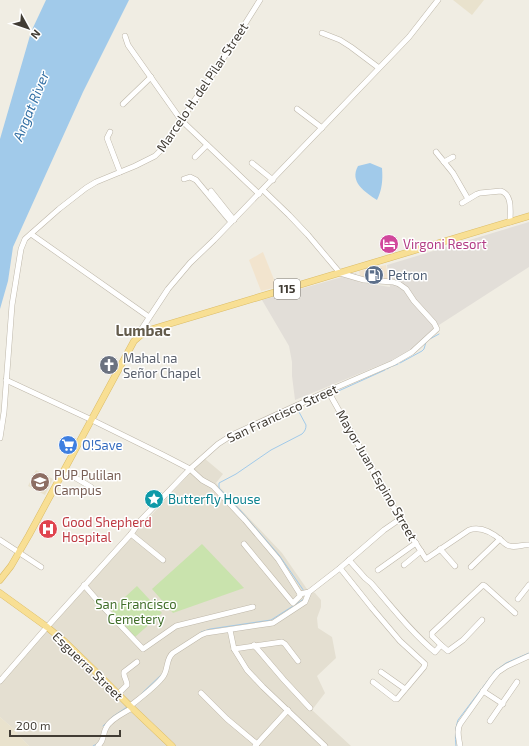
<svg xmlns="http://www.w3.org/2000/svg" width="529" height="746" viewBox="0 0 529 746" font-family="'Exo 2',sans-serif">
<style>
.residential{fill:#e4dfd1}
.commercial{fill:#f2e4ce}
.industrial{fill:#e2ded8}
.education{fill:#e9e2cd}
.green{fill:#c9e3ad}
.water{fill:#a1caea}
.lines{fill:none;stroke-linecap:round;stroke-linejoin:round}
.stream{stroke:#a1caea;stroke-width:1}
.minor-casing{stroke:#beb7a9;stroke-width:6}
.major-casing{stroke:#dbbc66;stroke-width:7}
.minor{stroke:#fff;stroke-width:5}
.major{stroke:#f8df94;stroke-width:6}
.labels{text-anchor:middle;stroke-width:3;stroke-linejoin:round;paint-order:stroke}
.shield{fill:#fff;stroke:#7a7671;stroke-width:1}
.shield-label{font-size:12px;font-weight:bold;fill:#413c34}
.street-label{font-size:13px;fill:#413c34;stroke:#fff}
.hotel-label{font-size:13px;fill:#b23c85;stroke:#fff;text-anchor:start}
.service-label{font-size:13px;fill:#4e5e75;stroke:#fff;text-anchor:start}
.worship-label{font-size:13px;fill:#5b616d;stroke:#fff;text-anchor:start}
.shop-label{font-size:13px;fill:#366cbe;stroke:#fff;text-anchor:start}
.education-label{font-size:13px;fill:#785e54;stroke:#fff;text-anchor:start}
.culture-label{font-size:13px;fill:#0d838f;stroke:#fff;text-anchor:start}
.health-label{font-size:13px;fill:#be3a42;stroke:#fff;text-anchor:start}
.park-label{font-size:13px;fill:#426f2b;stroke:#fff}
.water-label{font-size:14px;font-style:italic;fill:#3471a5;stroke:#fff}
.quarter-label{font-size:15px;font-weight:bold;fill:#635b4b;stroke:#fff}
</style>
<rect width="100%" height="100%" fill="#f0ede3"/>
<path class="residential" d="M204,458l19,16 -7,9 66,70 25,36 8,4 6,7v7l-4,11 1,10 14,9 4,21 -19,18 8,17 -13,17 39,36h-322l-12,-12v-2l-17,-15v-37z"/>
<g class="commercial">
<path d="M263,252l14,35 -16,4 -12,-31z"/>
<path d="M386,265l2,14h-27l-2,-8z"/>
</g>
<path class="industrial" d="M529,222v45l-90,58 -28,25 -21,11 -95,39 -3,-24v-14l-3,-16 -27,-46 94,-27 2,9 32,5 -3,-22z"/>
<g class="education">
<path d="M453,0h31l-12,15z"/>
<path d="M36,470l17,9 -8,16 -17,-9z"/>
<path d="M0,717l17,15v2l12,12h-29z"/>
</g>
<g class="green">
<path d="M202,544l42,44 -71,25 -21,-24z"/>
<path d="M137,586l25,27 -27,24 -24,-27z"/>
</g>
<g class="water">
<path d="M46,0h83l-46,92 -70,155 -5,34 -8,28v-170l31,-107z"/>
<path d="M370,163l12,5c1,12 0,22 -5,32 -12,-8 -28,-18 -19,-34z"/>
</g>
<g class="lines">
<g class="stream">
<path d="M428,340l11,-6"/>
<path d="M400,363l22,-12 2,-2 2,-7"/>
<path d="M393,366l5,-2"/>
<path d="M387,369l5,-3"/>
<path d="M334,393l51,-23"/>
<path d="M307,403l20,-7"/>
<path d="M302,405l-3,3v4l7,13c0,4 -1,6 -4,9l-31,16 -35,24 -17,9v5l22,23 38,44 25,36"/>
<path d="M201,632l9,-3 61,-9 33,-21"/>
<path d="M139,696l24,-23"/>
<path d="M103,726l9,-9 15,-10"/>
<path d="M93,746l5,-3"/>
<path d="M456,746c-1,-9 -1,-17 2,-26l37,-49 11,-8 23,-10"/>
</g>
<defs>
<g id="minor">
<path d="M322,33l18,7 11,7 28,21"/>
<path d="M125,36l3,9 7,10 46,65 78,74"/>
<path d="M123,104l28,-27"/>
<path d="M297,109l25,19"/>
<path d="M110,132l-3,6 13,34"/>
<path d="M436,152l17,21 15,26"/>
<path d="M195,157l12,-12"/>
<path d="M444,162l9,-5"/>
<path d="M252,163l21,17"/>
<path d="M184,179l6,-2 6,3 35,42"/>
<path d="M211,191l23,29"/>
<path d="M462,203l15,-9 3,-1 21,-2c12,4 9,21 9,31"/>
<path d="M31,234l118,83"/>
<path d="M138,337l1,-4 29,-44 22,-26 24,-23 195,-203 29,-37"/>
<path d="M6,380l86,40 71,35 27,14 12,11 11,6 32,34 33,39 22,35"/>
<path d="M328,391l72,128 26,40 43,-29c12,-4 24,3 33,11 2,2 5,5 8,5 6,2 13,-2 19,-1"/>
<path d="M0,438l4,-26 8,-107 9,-56 4,-10 34,-30 27,-21 10,-6 39,-16 20,-10 10,-10 16,-26 40,-58 39,-62"/>
<path d="M64,471l27,16"/>
<path d="M131,534l32,26"/>
<path d="M0,540l41,27"/>
<path d="M244,544l48,58 1,1 7,-7v-2"/>
<path d="M440,549l15,17"/>
<path d="M349,560l16,18 6,5c21,24 40,49 64,69l6,-7 7,6 15,-11 19,-20"/>
<path d="M404,565l17,-14"/>
<path d="M471,567l29,-28"/>
<path d="M340,568l32,40 28,33 25,23 -1,3 -27,32h-2l-22,-17"/>
<path d="M378,570l38,-27"/>
<path d="M84,585l19,22 40,42 33,-23 77,-19"/>
<path d="M300,594l9,-2 31,-24 44,-38 16,-11"/>
<path d="M518,599l11,-14"/>
<path d="M230,630l4,19 13,21 16,17 62,59"/>
<path d="M254,645l30,35 26,28"/>
<path d="M441,645l-9,-9v-3l51,-48 2,1 30,27"/>
<path d="M234,649l48,-7 3,2 13,17"/>
<path d="M381,672l24,17"/>
<path d="M0,681l47,-54 84,-93 10,-14 49,-51 28,-25 14,-9 96,-44 65,-28 19,-11 25,-23 -3,-6 -20,-22 -8,-12 -7,-5 -6,-2 -29,-2 -24,-7 -32,-38 -19,-20 -26,-25"/>
<path d="M483,691l20,13"/>
<path d="M201,693l26,26 30,25"/>
<path d="M118,694l9,-9c0,-5 -4,-9 -3,-13l13,-10"/>
<path d="M130,706c10,-8 24,-18 32,-28 7,-7 3,-19 11,-25l28,-18 5,-2 67,-10 32,-21 4,-10"/>
<path d="M490,721l27,-39"/>
<path d="M98,746c7,-6 4,-11 8,-18 4,-9 18,-15 26,-20"/>
<path d="M255,746l33,-36"/>
<path d="M460,746c-1,-8 -4,-15 0,-22l32,-45 6,-7 9,-6 22,-10"/>
</g>
<g id="major">
<path d="M0,580l11,-14 18,-31 105,-194c5,-5 9,-8 15,-11l380,-114"/>
<path d="M0,593l47,34 17,14 33,32 35,35 40,38"/>
</g>
</defs>
<use href="#minor" class="minor-casing"/>
<use href="#major" class="major-casing"/>
<use href="#minor" class="minor"/>
<use href="#major" class="major"/>
</g>
<defs>
<symbol id="hotel-disc" viewBox="-11 -11 22 22"><circle r="9.5" fill="#d1479c" stroke="#fff"/><path d="M-6-4.5h1.5V1H6V5H4.5V3h-9V5H-6ZM-4 0a1.8 1.8 0 1 1 3.6 0ZM.5 0V-2.5h3Q6-2.5 6 0Z" fill="#fff"/></symbol>
<symbol id="fuel-disc" viewBox="-11 -11 22 22"><circle r="9.5" fill="#5c6f8a" stroke="#fff"/><path d="M-5.5-6h7V0h2V4h1.3V-2.5L3-4.5l.8-.8L6-3V5H2.5V1h-1V6h-7ZM-4.2-4.7v3.2H.2V-4.7Z" fill="#fff"/></symbol>
<symbol id="church-disc" viewBox="-11 -11 22 22"><circle r="9.5" fill="#6b7280" stroke="#fff"/><path d="M-1.2-6h2.4v3.5h3.3v2.4h-3.3V6h-2.4V-.1h-3.3v-2.4h3.3Z" fill="#fff"/></symbol>
<symbol id="supermarket-disc" viewBox="-11 -11 22 22"><circle r="9.5" fill="#3f7fe0" stroke="#fff"/><path d="M-6-5.5h2.5l.6 2H6L4.5 2H-2.5L-4.4-4H-6ZM-1.5 3.2a1.3 1.3 0 1 0 .1 0ZM3 3.2a1.3 1.3 0 1 0 .1 0Z" fill="#fff"/></symbol>
<symbol id="university-disc" viewBox="-11 -11 22 22"><circle r="9.5" fill="#8d6e63" stroke="#fff"/><path d="M0-5L7-2L0 1L-7-2ZM-4 1L0 2.5L4 1V4Q0 6-4 4Z" fill="#fff"/></symbol>
<symbol id="sight-disc" viewBox="-11 -11 22 22"><circle r="9.5" fill="#0f9aa8" stroke="#fff"/><path d="M0-6L1.8-2.2L6-1.7L2.9 1.2L3.7 5.4L0 3.3L-3.7 5.4L-2.9 1.2L-6-1.7L-1.8-2.2Z" fill="#fff"/></symbol>
<symbol id="hospital-disc" viewBox="-11 -11 22 22"><circle r="9.5" fill="#e0444e" stroke="#fff"/><path d="M-5-5h3v3.5h4V-5h3V5h-3V1.5h-4V5h-3Z" fill="#fff"/></symbol>
</defs>
<g fill-rule="evenodd">
<use href="#hotel-disc" x="378" y="233" width="22" height="22"/>
<use href="#fuel-disc" x="363" y="264" width="22" height="22"/>
<use href="#church-disc" x="98" y="354" width="22" height="22"/>
<use href="#supermarket-disc" x="57" y="434" width="22" height="22"/>
<use href="#university-disc" x="29" y="471" width="22" height="22"/>
<use href="#sight-disc" x="143" y="488" width="22" height="22"/>
<use href="#hospital-disc" x="37" y="518" width="22" height="22"/>
</g>
<g class="labels">
<rect class="shield" x="274" y="279" width="26" height="20" rx="3"/>
<g class="shield-label">
<text x="287" y="293">115</text>
</g>
<g class="street-label">
<text transform="translate(202 87) rotate(-56)" y="5">Marcelo H. del Pilar Street</text>
<text transform="translate(282 413) rotate(-25)" y="5">San Francisco Street</text>
<text transform="translate(377 475) rotate(60)" y="5">Mayor Juan Espino Street</text>
<text transform="translate(88 666) rotate(44)" y="5">Esguerra Street</text>
</g>
<g class="hotel-label">
<text x="403" y="249">Virgoni Resort</text>
</g>
<g class="service-label">
<text x="388" y="280">Petron</text>
</g>
<g class="worship-label">
<text x="123" y="363">Mahal na<tspan x="123" dy="15">Señor Chapel</tspan></text>
</g>
<g class="shop-label">
<text x="82" y="450">O!Save</text>
</g>
<g class="education-label">
<text x="54" y="480">PUP Pulilan<tspan x="54" dy="15">Campus</tspan></text>
</g>
<g class="culture-label">
<text x="168" y="504">Butterfly House</text>
</g>
<g class="health-label">
<text x="62" y="527">Good Shepherd<tspan x="62" dy="15">Hospital</tspan></text>
</g>
<g class="park-label">
<text x="136" y="609">San Francisco<tspan x="136" dy="15">Cemetery</tspan></text>
</g>
<g class="water-label">
<text transform="translate(31 106) rotate(-68)" y="5">Angat River</text>
</g>
<g class="quarter-label">
<text x="143" y="336">Lumbac</text>
</g>
</g>
<g transform="translate(28 28) rotate(130)" stroke="#ffffff" stroke-width="3" paint-order="stroke">
<path d="M0-3L7 15L0 10L-7 15Z" fill="#413c34"/>
<text y="-6" font-size="11" font-weight="bold" text-anchor="middle" fill="#413c34">N</text>
</g>
<path d="M10 730v6h110v-6" fill="none" stroke="#413c34" stroke-width="2"/>
<text x="16" y="730" font-size="12" fill="#413c34" stroke="#ffffff" stroke-width="3" paint-order="stroke">200 m</text>
</svg>
